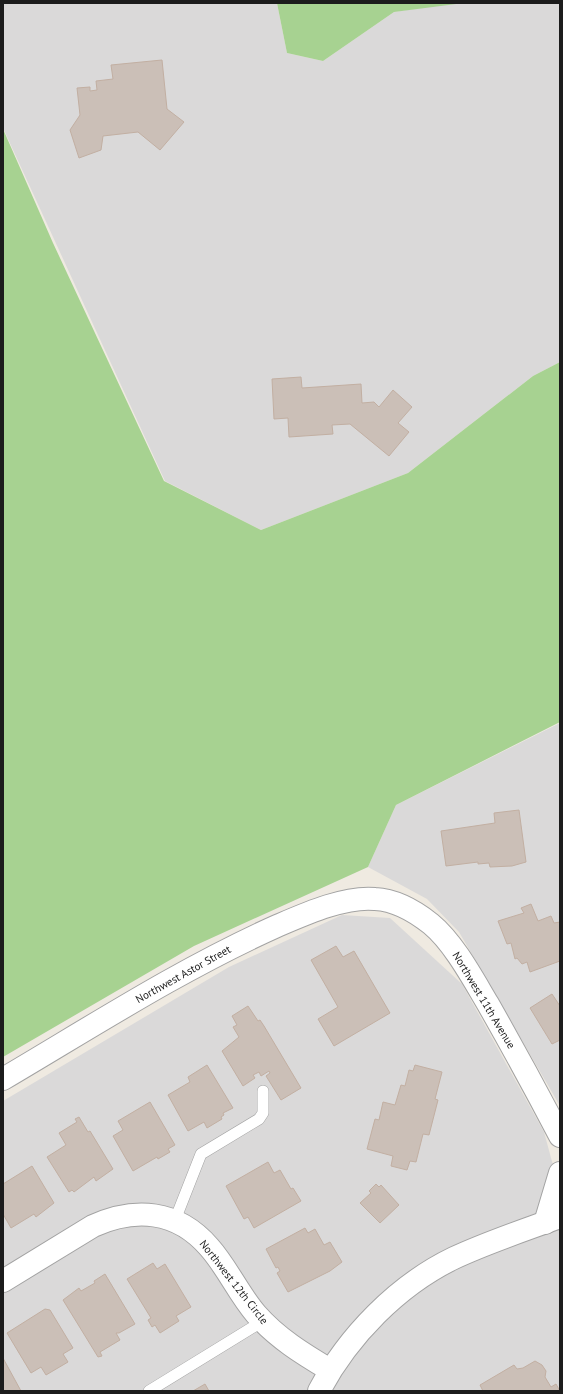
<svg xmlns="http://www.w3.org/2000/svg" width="563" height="1394" viewBox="0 0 563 1394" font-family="'PT Sans',sans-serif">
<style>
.residential{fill:#dad9d9}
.forest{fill:#a7d291}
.building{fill:#cbbfb7;stroke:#c2afa2}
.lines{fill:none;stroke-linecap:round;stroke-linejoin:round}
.service-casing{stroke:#a3a3a3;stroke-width:12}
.minor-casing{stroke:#a3a3a3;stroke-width:24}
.tertiary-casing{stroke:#a3a3a3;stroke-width:24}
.service{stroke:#fff;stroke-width:11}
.minor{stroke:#fff;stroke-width:22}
.tertiary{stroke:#fff;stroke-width:22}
.labels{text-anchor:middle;stroke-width:4;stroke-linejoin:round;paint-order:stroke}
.street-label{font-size:11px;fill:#1c1c1c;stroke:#fff}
</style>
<rect width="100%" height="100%" fill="#efeae1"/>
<g class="residential">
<path d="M3,3h274l10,50 36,8 71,-49 57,-9h109v359l-27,14 -125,97 -147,57 -96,-49 -162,-353z"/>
<path d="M560,723v383l-101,-174 -32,-33 -59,-32 28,-62z"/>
<path d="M342,915l48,3 72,66 82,148 16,59v200h-557v-290l226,-134z"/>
</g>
<g class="forest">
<path d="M277,3h187l-70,9 -71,49 -36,-8z"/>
<path d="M3,129l50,114 111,238 97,49 147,-57 125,-97 27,-14v360l-164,83 -28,62 -174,79 -191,111z"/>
</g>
<g class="building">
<path d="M162,60l5,49 17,13 -24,28 -22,-18 -35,4 -2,14 -22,8 -9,-28 10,-15 -3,-27 13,-1v4l7,-1 -1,-9 17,-2 -2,-14z"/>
<path d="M301,377l1,11 59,-4 1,19 12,-1 5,5 14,-17 19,17 -14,16 11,9 -20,24 -39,-32 -18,1 1,9 -44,3 -1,-19 -14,1 -2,-40z"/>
<path d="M519,810l7,52 -14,4 -22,1 -1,-4 -11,1v-2l-32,4 -5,-35 54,-8 -1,-10z"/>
<path d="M531,904l7,17 13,-5 3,7 6,-1v39l-30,11 -3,-10 -5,2 -5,-6 -2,1 -4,-16 -4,1 -9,-23 26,-8 -3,-5z"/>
<path d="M336,946l7,11 11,-6 36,62 -56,33 -16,-27 20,-12 -27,-47z"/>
<path d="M552,994l8,12v34l-8,4 -22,-36z"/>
<path d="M248,1006l10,15 2,-1 4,6 37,62 -20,12 -15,-24 4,-3 -1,-2 -8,5 -2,-4 -6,3 2,3 -12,8 -21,-35 17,-14 -6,-10 4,-2 -5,-9z"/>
<path d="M207,1065l26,43 -10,5 1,2 -3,2 1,2 -15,9 -3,-6 -16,9 -20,-36 22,-13 -2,-5z"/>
<path d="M415,1065l27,7 -7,27 3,1 -9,35 -6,-1 -7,28 -6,-1 -3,9 -16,-4 2,-10 -26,-7 8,-30 4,1 4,-18 12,3 6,-20 4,1 4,-16 4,1z"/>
<path d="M150,1102l25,43 -7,4 2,3 -12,7 -1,-2 -24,14 -20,-35 10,-6 -5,-9z"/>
<path d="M79,1117l9,15 2,-1 23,38 -17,12 -2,-4 -20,15 -2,-2 -3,2 -22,-35 19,-12 -7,-12 18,-11 -2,-3z"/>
<path d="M268,1162l6,11 6,-3 11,19 2,-1 8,13 -47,27 -6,-11 -4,2 -18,-33z"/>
<path d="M32,1166l22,37 -18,14 -2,-3 -23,14 -8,-14v-30z"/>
<path d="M376,1184l3,3 2,-2 18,20 -19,18 -20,-20 11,-10 -2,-2z"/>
<path d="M305,1228l3,5 7,-4 9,16 6,-3 12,20 -12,9 -42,21 -11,-19 3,-2 -2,-4 -2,1 -10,-19z"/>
<path d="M153,1263l4,6 8,-5 26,43 -15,9 3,5 -19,12 -5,-8 -3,2 -4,-7 3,-2 -24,-39z"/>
<path d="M105,1274l30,50 -16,9h-3l4,7 -20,12 2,4 -4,1 -35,-57 16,-12 2,3 14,-8 -1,-2z"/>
<path d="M45,1309l5,1 23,38 -10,6 5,8 -22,13 -5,-8 -10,6 -24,-40z"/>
<path d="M3,1358l18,33h-18z"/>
<path d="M535,1361l7,4 4,6 -1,6 6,10 5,-3 4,7h-77l-3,-6 34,-20 3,4 6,-1z"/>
<path d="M205,1384l4,7h-16z"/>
</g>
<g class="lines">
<defs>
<g id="service">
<path d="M175,1220l26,-66 58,-35 4,-6v-22"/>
<path d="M149,1391l114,-70"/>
</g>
<g id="minor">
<path d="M3,1281l90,-55c42,-19 84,-16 116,21 18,20 29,46 47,67 21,24 47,40 74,56"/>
<path d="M319,1391c29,-55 79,-106 135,-133 34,-16 71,-28 106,-41"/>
</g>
<g id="tertiary">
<path d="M3,1079c90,-53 178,-110 274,-153 28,-12 68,-30 98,-27 20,1 41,13 56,25 23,19 42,55 57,80 25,44 49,88 72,132"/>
<path d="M545,1223l15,-50"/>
</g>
</defs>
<use href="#service" class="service-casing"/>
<use href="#minor" class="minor-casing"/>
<use href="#tertiary" class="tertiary-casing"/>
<use href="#service" class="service"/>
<use href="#minor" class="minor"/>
<use href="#tertiary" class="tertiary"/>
</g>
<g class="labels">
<g class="street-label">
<text transform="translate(183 974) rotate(-29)" y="4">Northwest Astor Street</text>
<text transform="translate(484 1000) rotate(59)" y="4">Northwest 11th Avenue</text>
<text transform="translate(234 1282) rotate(52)" y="4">Northwest 12th Circle</text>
</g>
</g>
<rect width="563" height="1394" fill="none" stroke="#1c1c1c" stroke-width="8"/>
</svg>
